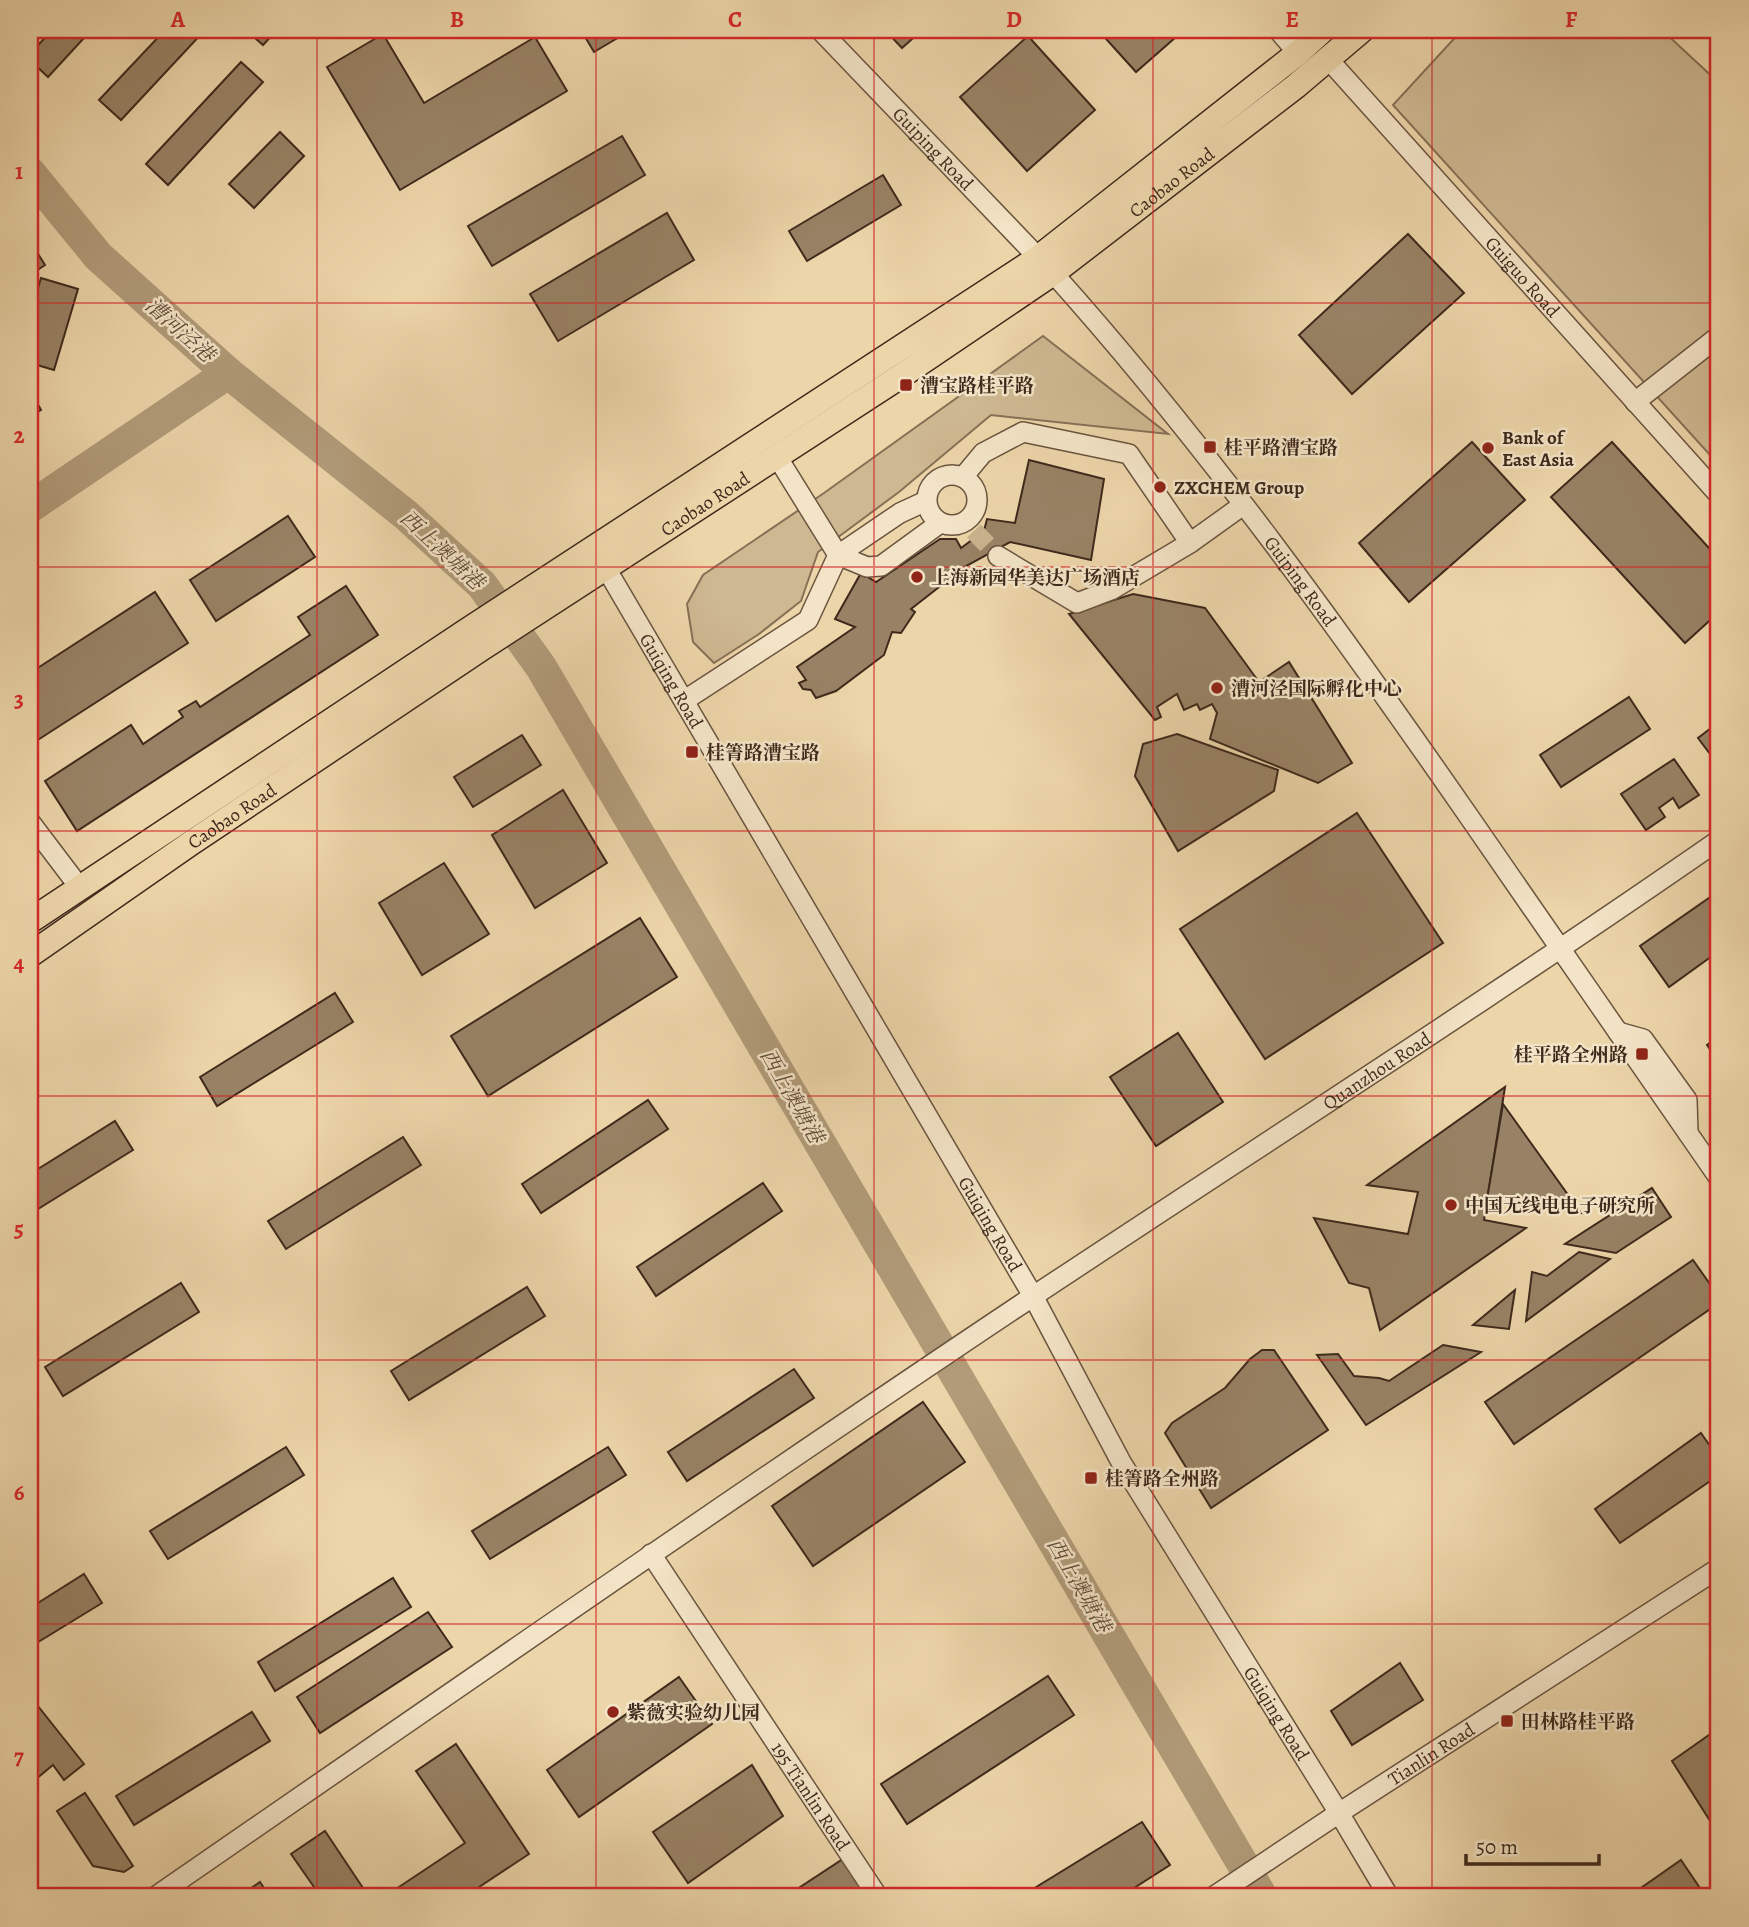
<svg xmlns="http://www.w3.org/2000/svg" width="1749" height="1927" viewBox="0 0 1749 1927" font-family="Alegreya,'Noto Serif SC',serif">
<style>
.green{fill:#ceb891;stroke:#867056;stroke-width:2}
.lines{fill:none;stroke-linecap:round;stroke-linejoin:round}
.river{stroke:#b19b79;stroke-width:32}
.building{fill:#988265;stroke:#3e291c;stroke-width:2}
.minor-tunnel{stroke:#c9b38d;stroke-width:19;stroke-dasharray:19 10;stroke-linecap:butt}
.minor-casing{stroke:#6a543f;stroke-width:22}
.major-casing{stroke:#3e291c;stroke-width:27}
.minor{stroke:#f3e4c7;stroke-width:19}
.major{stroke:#ecd5a9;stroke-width:24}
.grid{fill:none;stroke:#d62828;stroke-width:2;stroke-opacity:0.55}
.poi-dot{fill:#8f2418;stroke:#f3e4c7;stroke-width:2.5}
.labels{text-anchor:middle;stroke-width:5;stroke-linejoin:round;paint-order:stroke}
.street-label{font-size:19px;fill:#3e291c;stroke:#f3e4c7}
.poi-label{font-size:19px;font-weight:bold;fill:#3e291c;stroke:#f3e4c7;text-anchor:start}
.water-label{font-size:21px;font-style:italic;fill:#604b38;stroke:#f3e4c7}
.neatline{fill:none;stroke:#d62828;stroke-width:2.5}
.grid-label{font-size:23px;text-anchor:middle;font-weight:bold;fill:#d62828}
</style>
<rect width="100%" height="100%" fill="#ecd5a9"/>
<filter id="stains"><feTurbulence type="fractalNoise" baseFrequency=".00286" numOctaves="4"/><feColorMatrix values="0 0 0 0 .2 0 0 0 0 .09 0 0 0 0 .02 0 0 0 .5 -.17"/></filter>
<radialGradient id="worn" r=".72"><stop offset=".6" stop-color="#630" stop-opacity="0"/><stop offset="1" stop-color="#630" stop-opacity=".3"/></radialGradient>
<g class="green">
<path d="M1462,30h200l57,53v382l-326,-360z"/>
<path d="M1043,336l125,98 -177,-19 -92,77 -81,60 -17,49 -42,33 -45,29 -21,-21 -6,-38 16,-29 121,-82z"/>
</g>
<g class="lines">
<g class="river">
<path d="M30,173l68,83 130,117 178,142 76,70 59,82 721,1230"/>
<path d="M30,507l198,-134"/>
</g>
</g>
<g class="building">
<path d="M52,30h21l10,9 -35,38 -18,-17v-6z"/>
<path d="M165,30h40l-84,90 -22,-20z"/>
<path d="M246,30h31l-14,15z"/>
<path d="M581,30h50l-37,22z"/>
<path d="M885,30h37l-20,18z"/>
<path d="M1098,30h86l-48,42z"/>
<path d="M383,34l41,69 111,-66 32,54 -167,99 -73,-123z"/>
<path d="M1028,36l67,74 -68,61 -67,-74z"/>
<path d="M241,62l22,20 -95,103 -22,-21z"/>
<path d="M280,132l24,24 -50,52 -25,-24z"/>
<path d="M622,136l23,39 -153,91 -24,-40z"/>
<path d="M883,175l18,30 -94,56 -18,-30z"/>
<path d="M667,213l27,47 -136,81 -28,-47z"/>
<path d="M1408,234l56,59 -112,101 -53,-59z"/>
<path d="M30,241l15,24 -15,10z"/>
<path d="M41,278l37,11 -24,81 -24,-7v-48z"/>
<path d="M30,390l11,20 -11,7z"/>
<path d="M1472,442l53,58 -116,102 -50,-59z"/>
<path d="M1612,442l107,117v53l-34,31 -134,-146z"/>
<path d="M1029,460l75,19 -13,81 -81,-18 -44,24 -55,43 4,3 -14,21 -9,-1 -8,23 -48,36 -20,7 -5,-8 -8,-1 -4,-6 7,-3 -9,-13 58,-40 -20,-8 26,-46 15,9 64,-43h16l5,9 23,-17 3,-12 28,4z"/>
<path d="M288,516l27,41 -99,64 -26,-41z"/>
<path d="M346,586l32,49 -301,196 -32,-50 86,-56 12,19 40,-27 -4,-6 17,-10 4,6 110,-72 -12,-18z"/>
<path d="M155,592l33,51 -158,102v-72z"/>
<path d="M1133,594l72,14 54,74 30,-20 63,101 -34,20 -108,-44 7,-26 -5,-9 -12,6 -3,-6 -13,6 -7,-16 -20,13 4,10 -6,3 -86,-106z"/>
<path d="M1629,697l21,32 -89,58 -21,-32z"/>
<path d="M1719,722v44l-21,-28z"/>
<path d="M1177,734l101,36 -4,21 -96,60 -43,-75 8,-32z"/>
<path d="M522,735l19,30 -68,42 -19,-30z"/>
<path d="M1674,759l25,36 -20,13 -6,-10 -14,10 6,9 -19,13 -25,-36z"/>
<path d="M563,790l44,73 -72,45 -43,-73z"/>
<path d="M1357,813l86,130 -178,116 -85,-130z"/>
<path d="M444,863l45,71 -67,41 -43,-72z"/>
<path d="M1719,891v60l-50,36 -29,-41z"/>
<path d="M640,918l37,59 -189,119 -37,-60z"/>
<path d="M335,993l18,29 -136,84 -17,-29z"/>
<path d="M1178,1033l45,69 -67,44 -46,-69z"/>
<path d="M1719,1036v26l-12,-17z"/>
<path d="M1505,1087l-21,133 42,8 -146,102 -11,-42 -20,-5 -35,-65 94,16 10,-42 -51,-7z"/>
<path d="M648,1100l20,29 -127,84 -19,-29z"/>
<path d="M1503,1104l78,109 -94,-14z"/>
<path d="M115,1121l18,29 -103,64v-40z"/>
<path d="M403,1137l18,28 -135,84 -18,-28z"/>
<path d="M763,1183l19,28 -126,85 -19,-29z"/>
<path d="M1652,1188l19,29 -55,36 -51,-9z"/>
<path d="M1579,1252l31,7 -84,62 6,-49 15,4z"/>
<path d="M1693,1260l26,37v6l-205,141 -29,-42z"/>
<path d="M181,1283l18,29 -136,84 -18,-29z"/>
<path d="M527,1287l18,29 -136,84 -18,-29z"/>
<path d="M1515,1290l-6,39 -36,-4z"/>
<path d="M1443,1345l38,7 -115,73 -49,-70 21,-1 16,22 25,2 10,3z"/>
<path d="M1262,1350h12l54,80 -117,78 -46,-75 7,-10 53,-35 25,-29z"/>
<path d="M794,1369l20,29 -127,83 -19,-29z"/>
<path d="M923,1402l42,60 -152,104 -41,-60z"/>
<path d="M1701,1433l18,26v16l-99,68 -25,-34z"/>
<path d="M286,1447l18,28 -136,84 -18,-28z"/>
<path d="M608,1447l18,28 -136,84 -18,-28z"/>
<path d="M84,1574l18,29 -72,44v-39z"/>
<path d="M393,1578l18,29 -136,84 -17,-29z"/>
<path d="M428,1612l24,35 -132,86 -23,-36z"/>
<path d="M1400,1663l23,37 -71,45 -21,-34z"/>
<path d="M1048,1676l26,39 -167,109 -26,-40z"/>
<path d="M679,1677l33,47 -133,93 -32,-47z"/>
<path d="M30,1696l54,68 -20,16 -11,-15 -23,19z"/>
<path d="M252,1712l18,29 -136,84 -18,-29z"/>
<path d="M1719,1728v107l-47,-74z"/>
<path d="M456,1744l73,110 -65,43h-80l81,-54 -49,-72z"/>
<path d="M752,1765l31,51 -95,67 -35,-51z"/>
<path d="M85,1793l48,73 -9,6 -31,-6 -36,-55z"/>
<path d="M1142,1822l28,43 -50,32h-100z"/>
<path d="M325,1831l44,66h-48l-30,-43z"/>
<path d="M843,1859l25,38h-83z"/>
<path d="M1681,1860l25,37h-78z"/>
<path d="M260,1882l10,15h-32z"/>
</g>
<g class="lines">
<path class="minor-tunnel" d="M974,531l24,25"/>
<defs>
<g id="minor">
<path id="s1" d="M820,30l233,243c154,172 288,359 419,548 82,119 165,238 247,357"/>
<path d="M1278,30l20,23"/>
<path id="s2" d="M1328,59l391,436"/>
<path d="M1635,402l84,-66"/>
<circle cx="952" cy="500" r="25"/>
<path d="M963,477l20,-24 40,-21 106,22 61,89 -79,47 -34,13 -79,-47"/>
<path d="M1190,543l53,-38"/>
<path d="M838,555l29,12 14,-1 59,-43"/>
<path d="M838,555l62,-42 26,-12"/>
<path id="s3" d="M600,558l433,738 88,166 218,351 50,84"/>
<path d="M685,700l123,-80 30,-65 -62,-100"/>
<path d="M30,822l50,66"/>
<path d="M1618,1032l25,7 44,61 1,33"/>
<path id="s4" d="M651,1554l227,343"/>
<path id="s5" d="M155,1897c291,-201 582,-403 877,-600 229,-152 461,-300 687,-457"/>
<path id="s6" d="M1213,1897l126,-84 380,-245"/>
</g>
<g id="major">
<path d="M30,921l438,-291 570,-372 260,-205 25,-23"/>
<path id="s7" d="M30,955l161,-112 291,-195 419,-272 152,-103 243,-187 66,-56"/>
</g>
</defs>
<use href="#minor" class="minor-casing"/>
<use href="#major" class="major-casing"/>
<use href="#minor" class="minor"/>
<use href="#major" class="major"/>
</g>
<path class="grid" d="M317,30v1867M596,30v1867M874,30v1867M1153,30v1867M1432,30v1867M30,303h1689M30,567h1689M30,831h1689M30,1096h1689M30,1360h1689M30,1624h1689"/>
<g class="poi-dot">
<rect x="899" y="378" width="14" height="14" rx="3.5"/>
<rect x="1203" y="440" width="14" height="14" rx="3.5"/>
<circle cx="1488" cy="448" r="7"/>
<circle cx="1160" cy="487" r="7"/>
<circle cx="917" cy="577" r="7"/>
<circle cx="1217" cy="688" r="7"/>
<rect x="685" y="745" width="14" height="14" rx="3.5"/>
<rect x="1635" y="1047" width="14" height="14" rx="3.5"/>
<circle cx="1451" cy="1205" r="7"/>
<rect x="1084" y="1471" width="14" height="14" rx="3.5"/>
<circle cx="613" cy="1712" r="7"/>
<rect x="1500" y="1714" width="14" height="14" rx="3.5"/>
</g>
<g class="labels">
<g class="street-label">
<text dy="7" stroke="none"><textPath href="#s1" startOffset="164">Guiping Road</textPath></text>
<text dy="7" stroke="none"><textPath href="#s7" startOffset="1379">Caobao Road</textPath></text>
<text dy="7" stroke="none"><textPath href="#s2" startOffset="292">Guiguo Road</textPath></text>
<text dy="7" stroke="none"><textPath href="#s7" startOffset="812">Caobao Road</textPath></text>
<text dy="7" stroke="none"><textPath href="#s1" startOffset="732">Guiping Road</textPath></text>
<text dy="7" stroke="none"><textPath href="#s3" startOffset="142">Guiqing Road</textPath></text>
<text dy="7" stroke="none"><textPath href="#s7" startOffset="245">Caobao Road</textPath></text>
<text dy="7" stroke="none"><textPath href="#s5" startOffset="1475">Quanzhou Road</textPath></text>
<text dy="7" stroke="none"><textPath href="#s3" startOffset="772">Guiqing Road</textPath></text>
<text dy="7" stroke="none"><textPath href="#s3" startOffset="1339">Guiqing Road</textPath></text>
<text dy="7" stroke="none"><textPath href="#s6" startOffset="261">Tianlin Road</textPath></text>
<text dy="7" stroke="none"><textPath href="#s4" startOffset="290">195 Tianlin Road</textPath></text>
</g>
<g class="poi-label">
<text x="920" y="392">漕宝路桂平路</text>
<text x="1502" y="444">Bank of<tspan x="1502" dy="22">East Asia</tspan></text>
<text x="1224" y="454">桂平路漕宝路</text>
<text x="1174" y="494">ZXCHEM Group</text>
<text x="931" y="584">上海新园华美达广场酒店</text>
<text x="1231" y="695">漕河泾国际孵化中心</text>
<text x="706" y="759">桂箐路漕宝路</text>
<text x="1628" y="1061" text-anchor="end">桂平路全州路</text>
<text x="1465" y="1212">中国无线电电子研究所</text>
<text x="1105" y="1485">桂箐路全州路</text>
<text x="627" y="1719">紫薇实验幼儿园</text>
<text x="1521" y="1728">田林路桂平路</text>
</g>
<g class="water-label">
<text transform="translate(180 330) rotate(42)" y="7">漕河泾港</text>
<text transform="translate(442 550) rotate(43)" y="7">西上澳塘港</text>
<text transform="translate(792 1096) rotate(60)" y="7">西上澳塘港</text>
<text transform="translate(1079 1585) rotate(60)" y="7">西上澳塘港</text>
</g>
</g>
<rect width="1749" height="1927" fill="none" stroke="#ecd5a9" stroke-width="77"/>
<path d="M1466 1854v10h133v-10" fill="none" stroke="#3e291c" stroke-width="3.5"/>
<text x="1476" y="1854" font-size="21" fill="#3e291c" stroke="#f3e4c7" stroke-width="5" paint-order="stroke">50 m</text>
<rect x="38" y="38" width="1672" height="1850" class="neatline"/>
<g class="grid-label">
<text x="178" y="27">A</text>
<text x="457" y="27">B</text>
<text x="735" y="27">C</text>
<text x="1014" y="27">D</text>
<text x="1292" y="27">E</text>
<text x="1571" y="27">F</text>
<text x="19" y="179">1</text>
<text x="19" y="443">2</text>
<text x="19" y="707">3</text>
<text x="19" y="971">4</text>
<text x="19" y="1236">5</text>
<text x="19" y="1500">6</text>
<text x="19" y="1764">7</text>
</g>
<rect width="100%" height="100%" filter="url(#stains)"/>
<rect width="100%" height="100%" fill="url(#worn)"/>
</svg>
